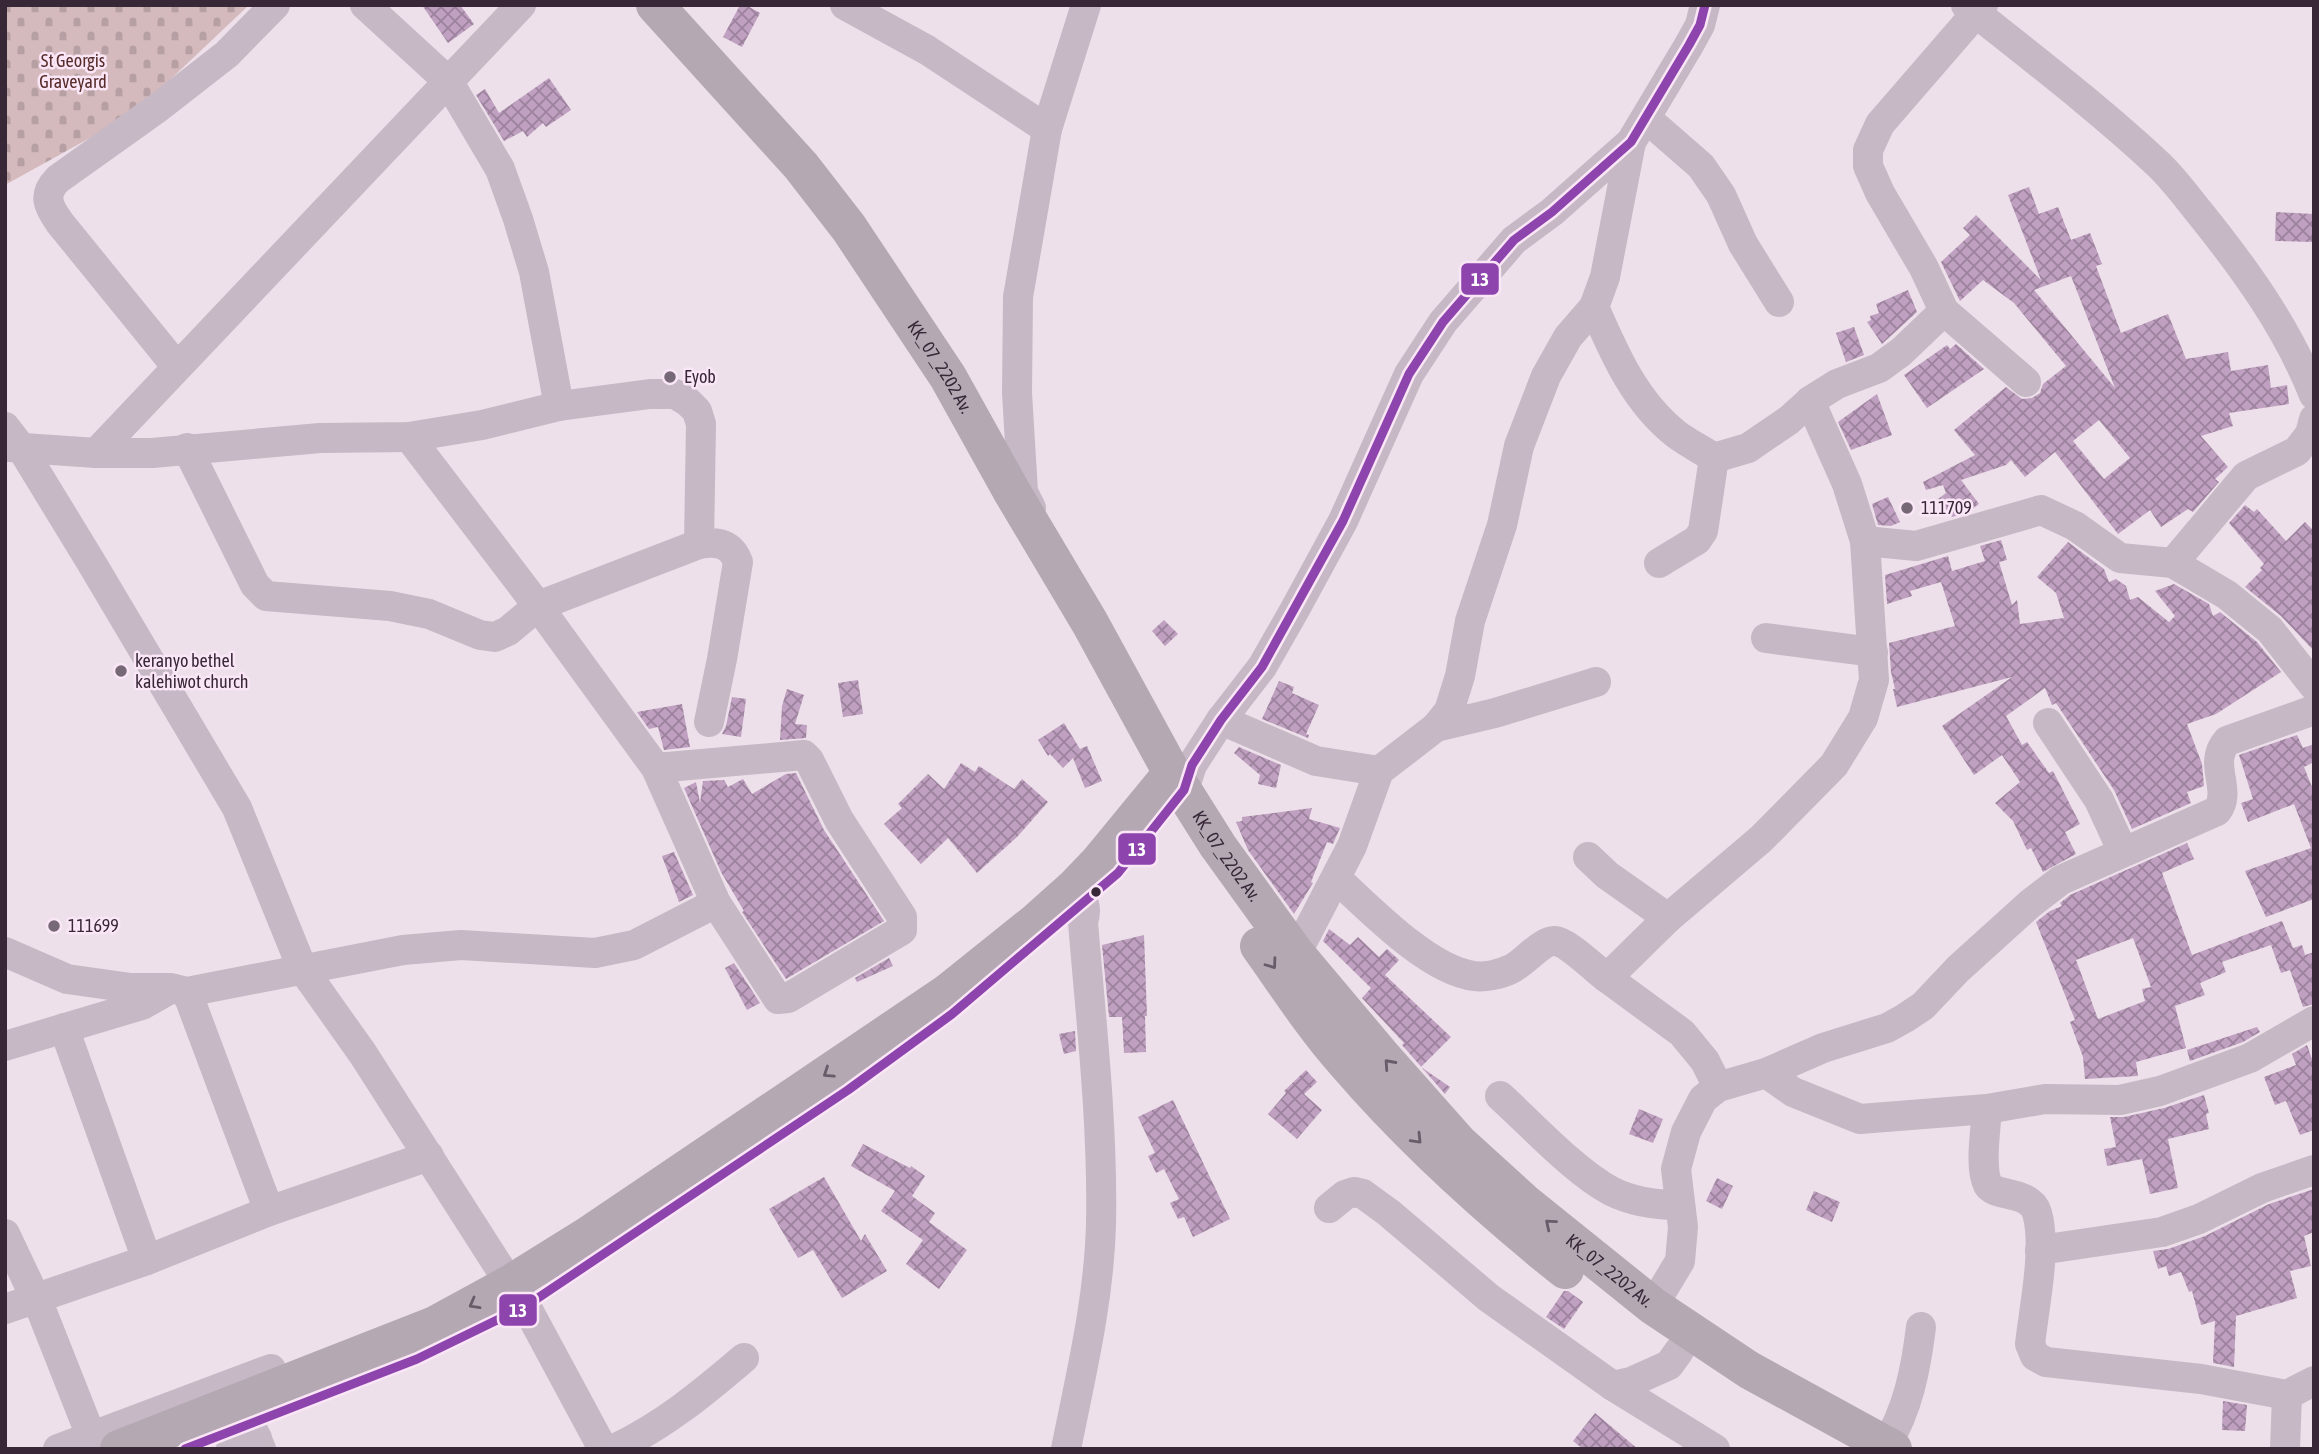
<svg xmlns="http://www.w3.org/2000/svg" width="2319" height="1454" viewBox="0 0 2319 1454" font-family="'Asap Condensed',sans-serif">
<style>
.cemetery{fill:url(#cemetery-stones)}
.building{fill:url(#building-cross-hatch);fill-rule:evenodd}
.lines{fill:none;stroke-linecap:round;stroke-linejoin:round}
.minor{stroke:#c6b8c4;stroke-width:30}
.major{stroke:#b4a8b3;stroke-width:38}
.bus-1-casing{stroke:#fae6f6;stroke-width:14}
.bus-1{stroke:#8e44ad;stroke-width:9}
.oneway{stroke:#695b69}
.poi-dot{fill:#776876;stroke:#fae6f6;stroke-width:2.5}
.bus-dot{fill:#372737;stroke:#fae6f6;stroke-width:2.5}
.labels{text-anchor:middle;stroke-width:5;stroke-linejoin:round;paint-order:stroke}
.park-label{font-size:18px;fill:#562c29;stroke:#fae6f6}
.street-label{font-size:18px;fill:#372737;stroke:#fae6f6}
.poi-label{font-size:18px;fill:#372737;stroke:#fae6f6;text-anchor:start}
.line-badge{stroke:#fae6f6;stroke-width:2.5}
.badge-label{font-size:19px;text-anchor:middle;font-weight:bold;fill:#fff}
</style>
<defs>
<pattern id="cemetery-stones" width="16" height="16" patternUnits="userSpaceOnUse" patternTransform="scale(1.75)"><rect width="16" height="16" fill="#d5babd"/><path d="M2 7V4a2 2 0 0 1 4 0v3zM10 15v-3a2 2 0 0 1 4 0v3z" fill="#b7a0a3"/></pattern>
<pattern id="building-cross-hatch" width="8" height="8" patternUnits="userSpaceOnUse" patternTransform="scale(1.75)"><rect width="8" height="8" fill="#bfa0c0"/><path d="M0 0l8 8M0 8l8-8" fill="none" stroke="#9c829d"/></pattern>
</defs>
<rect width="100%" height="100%" fill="#ede0ea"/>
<path class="cemetery" d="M5,5h244l-114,108 -130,72z"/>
<g class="building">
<path d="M422,5h38l14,19 -26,19z"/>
<path d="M740,5h6l14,8 -18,34 -19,-10z"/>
<path d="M549,78l22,32 -25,17 -3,-4 -16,14 -4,-6 -19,10 -28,-46 9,-6 14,24z"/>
<path d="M2029,187l10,27 19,-7 13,33 19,-7 12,31 -6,2 25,67 47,-19 18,45 42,-7 3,19 37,-6 3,23 16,-3 2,19 -60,9 4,13 -32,10 27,31 -13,12 4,3 -26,30 -5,-3 -27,18 -11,-17 -32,24 -63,-82 -30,25 -14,-17 -5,5 -45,15 18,24 -13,9 -14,4 -14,-18 8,-6 -3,-8 -17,5 -3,-8 52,-27 -21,-25 52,-43 16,12 10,-1 8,-5 3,-9 23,-18 -52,-63 -31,-23 -23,21 -19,-39 29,-27 -7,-7 13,-13 65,65 -33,-85zM2071,276l44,112 -81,-98zM2099,420l31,38 -26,21 -31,-38z"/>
<path d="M2276,212l38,2v28l-39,-1z"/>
<path d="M1908,290l9,22 -35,32 -15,-22 4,-2 -1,-4 9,-3 -3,-9z"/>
<path d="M1854,327l10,28 -18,7 -10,-29z"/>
<path d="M1956,344l28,25 -57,39 -23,-33 43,-30 3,4z"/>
<path d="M1877,394l15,41 -41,15 -13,-28z"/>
<path d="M1888,497l12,25 -9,4 -13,-1 -6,-21z"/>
<path d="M2245,505l9,7 3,-3 29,32 19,-19 9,9v120l-33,-35 -36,-29 17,-17 -2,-2 4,-4 -35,-41z"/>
<path d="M2001,540l6,20 -8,2 13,43 5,-5 3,24 44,-6 -8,-25 -19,-16 31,-35 36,27 5,13 7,-3 10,7 4,14 8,-3 31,25 6,-6 -20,-25 19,-7 35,20 4,12 7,-4 37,30 24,30 -65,42 -29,10 15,40 2,22 -17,6 4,11 -59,26 -18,-39 -58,-87 -4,2 -7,-17 -39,28 16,29 5,-3 22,31 4,-2 27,53 -15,8 11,22 -33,18 -12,-24 -4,2 -14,-29 -18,-18 25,-21 -18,-27 -28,20 -32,-49 70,-49 -115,30 -4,-18h2l-4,-17 -2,-29 66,-17 -14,-44 -31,9 2,5 -25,8 -2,-29 63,-19 4,15 33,-10 -5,-15z"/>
<path d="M1164,620l14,14 -13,12 -13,-15z"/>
<path d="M858,680l5,34 -20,3 -5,-34z"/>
<path d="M1279,681l15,6 -2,6 27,12 -13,29 3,1 -1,3 -46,-19z"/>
<path d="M787,689l17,6 -9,29 12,1 -1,13 -26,2 2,-34z"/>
<path d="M732,697l14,2 -5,38 -19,-3 4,-8z"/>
<path d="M682,704l8,43 -26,3 -6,-23 -9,2 -12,-17z"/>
<path d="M1064,723l16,26 7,-3 15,35 -17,7 -12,-30 -10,10 -13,-14 -2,2 -10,-16z"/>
<path d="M2297,735l6,13 11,-4v18l-10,5 10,25v107l-48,18 -21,-46 66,-23 -17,-44 -46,18 -7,-19 12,-4 -14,-44z"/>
<path d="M1239,747l42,18 -5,23 -18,-4 2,-9 -26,-22z"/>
<path d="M961,763l14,9 4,-6 35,23 8,-10 26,23 -31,35 -40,36 -29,-35 -27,26 -37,-40 18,-16 -4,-4 30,-30 16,15z"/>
<path d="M796,773l28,57 60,91 -98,58 -44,-67 2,-1 -23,-39 -37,-84 12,-6 4,21 3,-22 21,-1 4,7 15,-8 9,15 34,-20z"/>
<path d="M1312,808l-3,11 31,9 -7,16 -6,-2 -16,40 2,1 -19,31 -46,-64 -12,-28 6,-1v-4z"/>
<path d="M2187,843l7,16 -32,14 30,82 90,-34 11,27 9,-3 3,10 9,-3v52l-11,3 -13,-37 -9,3 -10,-28 -49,17 4,10 -26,11 5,12 -30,11 11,42 -50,14 2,14 -53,3 -2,-22 -13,-35 5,-2 -39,-98 14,-11 12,-5 -2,-3 10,-8zM2133,938l18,49 -9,2 3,12 -47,18 -22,-59z"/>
<path d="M674,852l19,43 -14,7 -17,-46z"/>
<path d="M1329,929l21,16 8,-8 21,20 8,-8 12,11 -14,15 66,62 -30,30 29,20 -5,7 -43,-49 2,-2 -42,-45 9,-10 -48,-47z"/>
<path d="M1144,935l3,81h-2l1,36 -22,1 -2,-36h-13l-7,-72z"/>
<path d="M889,958l4,8 -36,16 -2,-4z"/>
<path d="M734,963l26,40 -13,7 -22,-42z"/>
<path d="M2257,1027l3,5 -17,10 -53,19 -3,-11z"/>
<path d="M1075,1031l1,20 -12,3 -5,-20z"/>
<path d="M2307,1045l5,14 2,-1v72l-14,5 -14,-34 -11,4 -11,-28 32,-12 -4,-11z"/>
<path d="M1306,1070l11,12 -13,12 18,16 -25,29 -29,-25 18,-21 -2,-2z"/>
<path d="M2204,1095l5,18 -3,1 3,15 -41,10 10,49 -28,6 -8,-35 -35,7 -3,-17 12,-2 -6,-30h14l40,-9z"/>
<path d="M1173,1100l57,119 -37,18 -9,-20 -6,2 -8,-16 9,-4 -15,-30 -8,4 -8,-17 7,-3 -17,-36z"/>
<path d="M1639,1109l24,10 -10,24 -24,-9z"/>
<path d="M863,1144l47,24 1,-2 14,10 -13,20 23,17 -6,9 38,28 -28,39 -33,-25 17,-24 -42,-29 14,-20 -44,-25z"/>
<path d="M824,1177l37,64 4,-7 22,37 -45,27 -29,-48 -15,8 -29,-49z"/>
<path d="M1717,1178l16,8 -11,23 -16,-8z"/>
<path d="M2314,1189v43l-10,4 7,30 -21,5 7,27 -61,18 -2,51 -21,-4 2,-42 -14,4 -9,-34 -3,1 -8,-20 -12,4 -3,-10 -8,3 -5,-18 15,-2 37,-13 64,-32z"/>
<path d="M1814,1191l26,11 -8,20 -26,-12z"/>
<path d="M1564,1291h4l15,11 -19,27 -18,-12z"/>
<path d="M2223,1401l24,4 -2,26 -23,-1z"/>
<path d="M1595,1413l43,36h-55l-10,-8z"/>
</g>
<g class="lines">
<g class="minor">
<path d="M365,5l83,76 52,88 18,50 16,53 25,134"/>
<path d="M845,5l82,45 120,79"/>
<path d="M1966,5c65,52 131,102 192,159 15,14 28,32 41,48 46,57 88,115 115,183"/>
<path d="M1983,5l-103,119 -12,26v16l12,27 44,75 20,43 82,71"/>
<path d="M1646,118l55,48 20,29 22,49 36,58"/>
<path d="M1594,307c20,46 41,95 82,127 12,9 26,16 38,24l34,-10 41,-28 21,-19 27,-17 42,-16 22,-16 43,-41"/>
<path d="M177,367l-117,-144c-12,-17 -18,-28 -2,-44l101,-72 68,-53 48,-49"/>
<path d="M5,427l17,22 69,113 146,246 65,160 61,86 147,230 16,22 77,143"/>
<path d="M9,447l87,6 425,-448"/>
<path d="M187,448l68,137 11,11 124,10 39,8 51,21 15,2 13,-6 30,-25 -129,-169"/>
<path d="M96,453h56l168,-15 89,-1 73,-12 77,-19 91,-12h25l13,8 9,9 4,13 -2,120c18,-3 32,-1 39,18l-16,97 -13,63"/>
<path d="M1031,508l-8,-16 -6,-99 1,-96 29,-168 39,-124"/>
<path d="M1865,541l51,5 125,-36 34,16 45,32 53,5 54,32 43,35 44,56"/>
<path d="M1659,563l38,-23 6,-9 11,-73"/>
<path d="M2173,563l73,-87 51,-25 13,-17 4,-15"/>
<path d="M1766,638l107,14"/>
<path d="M1221,720l95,41 63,10"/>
<path d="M2048,723l51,77 24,52"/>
<path d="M1436,727l59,-14 101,-31"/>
<path d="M656,768l148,-13 5,5 30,60 63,97v13l-114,68 -10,1 -62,-96 -60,-135 -118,-162 161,-62"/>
<path d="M1184,790l8,-25 29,-45 41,-53 32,-56 49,-90 66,-147 34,-52 71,-82 38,-28 79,-70 58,-97 11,-20 5,-20"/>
<path d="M1588,857l19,18 61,43"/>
<path d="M1336,878c34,31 92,92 138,98 10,2 27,-2 37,-7 12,-5 31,-29 44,-28 13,1 41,29 52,37"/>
<path d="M5,952l62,27 64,9h40l16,4 216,-42 58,-5 134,8 39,-8 82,-42"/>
<path d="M1296,954l56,-108 27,-75 57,-44 13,-16 11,-35 10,-55 32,-96 17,-79 27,-70 22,-39 26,-30 11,-30 26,-135"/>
<path d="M187,992l82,219"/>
<path d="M64,1028l83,232"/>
<path d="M5,1046l137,-41 23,-13"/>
<path d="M1766,1073l27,19 67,27 127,-10 58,-10 75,1 40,-9 90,-33 64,-37"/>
<path d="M1718,1087l-13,-26 -23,-28 -75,-55 61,-60 93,-79 73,-74 29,-47 11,-38 -9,-139 -18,-57 -37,-83"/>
<path d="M1500,1096c31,28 75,76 111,95 20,10 45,14 67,14"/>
<path d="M1987,1109c-1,20 -8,58 1,76 7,12 42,5 49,28 10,34 -3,95 -7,131l5,12 11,6 155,17 86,16"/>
<path d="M1329,1208l16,-13 9,-3 9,2 26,19 100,85 124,88 18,-4 38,-17 10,-14"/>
<path d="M5,1234l37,78 49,124"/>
<path d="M2040,1250l122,-18 37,-13 63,-31 52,-18"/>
<path d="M1653,1306l27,-45 3,-34 -7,-58 10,-37 17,-33 15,-12 48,-14 57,-25 64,-20 18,-10 18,-12 35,-37 73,-66 30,-23 156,-69c16,-21 -10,-47 10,-70l87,-31"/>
<path d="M5,1309l142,-49 122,-49 160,-55"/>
<path d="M1613,1386l102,63"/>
<path d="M250,1423l11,26"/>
<path d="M1886,1445c22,-35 30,-77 35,-118"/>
<path d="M58,1449l213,-80"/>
<path d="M231,1449l26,-11"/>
<path d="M614,1449c49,-23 89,-56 130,-91"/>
<path d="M1066,1449c15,-75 33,-148 35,-225 2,-101 -10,-202 -18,-302 5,-15 0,-22 -8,-35"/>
<path d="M2285,1449l2,-54 27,-14"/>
</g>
<g class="major">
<path id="s1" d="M655,5l146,161 48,62 99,149 64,115 78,131 82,150 46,73 78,108 85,101 78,88 66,60 128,103 96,64 144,79"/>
<path d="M1259,946c28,39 54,80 86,116 66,77 140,144 220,208"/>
<path d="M119,1449l316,-124 75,-41 80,-50 357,-241 90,-72 38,-34 23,-24 74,-90"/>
</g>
<defs>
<path id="bus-1" d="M185,1449l232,-90 109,-53 322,-216 104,-76 166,-141 66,-83 8,-25 29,-45 41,-53 81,-146 66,-147 34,-52 71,-82 38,-28 79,-70 58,-97 11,-20 5,-20"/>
</defs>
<use href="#bus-1" class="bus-1-casing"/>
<use href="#bus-1" class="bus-1"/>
</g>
<defs><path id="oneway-chevron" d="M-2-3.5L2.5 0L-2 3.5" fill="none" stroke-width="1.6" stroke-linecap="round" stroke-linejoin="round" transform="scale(1.75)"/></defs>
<g class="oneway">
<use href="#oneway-chevron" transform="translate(1272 964) rotate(54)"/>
<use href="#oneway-chevron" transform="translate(1389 1064) rotate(-132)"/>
<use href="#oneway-chevron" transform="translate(828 1073) rotate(146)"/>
<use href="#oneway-chevron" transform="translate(1417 1139) rotate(46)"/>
<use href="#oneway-chevron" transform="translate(1550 1224) rotate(-140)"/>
<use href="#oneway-chevron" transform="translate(474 1304) rotate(151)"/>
</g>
<g class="poi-dot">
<circle cx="670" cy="377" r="7"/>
<circle cx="1907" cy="508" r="7"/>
<circle cx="121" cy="671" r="7"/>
<circle cx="54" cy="926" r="7"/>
</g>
<circle class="bus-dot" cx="1096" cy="892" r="6"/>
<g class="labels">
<g class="park-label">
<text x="73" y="67">St Georgis<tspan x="73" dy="21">Graveyard</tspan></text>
</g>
<g class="street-label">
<text dy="6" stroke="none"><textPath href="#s1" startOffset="462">KK_07_2202 Av.</textPath></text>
<text dy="6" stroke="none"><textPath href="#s1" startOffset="1029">KK_07_2202 Av.</textPath></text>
<text dy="6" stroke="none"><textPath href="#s1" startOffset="1596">KK_07_2202 Av.</textPath></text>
</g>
<g class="poi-label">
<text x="684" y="383">Eyob</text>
<text x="1921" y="514">111709</text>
<text x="135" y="667">keranyo bethel<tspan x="135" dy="21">kalehiwot church</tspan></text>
<text x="68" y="932">111699</text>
</g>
</g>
<g class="line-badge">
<rect x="1460" y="262" width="40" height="34" rx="7" fill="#8e44ad"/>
<rect x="1117" y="832" width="40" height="34" rx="7" fill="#8e44ad"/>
<rect x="498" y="1293" width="40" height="34" rx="7" fill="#8e44ad"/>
</g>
<g class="badge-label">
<text x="1480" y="286">13</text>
<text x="1137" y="856">13</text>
<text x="518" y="1317">13</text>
</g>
<rect width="2319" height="1454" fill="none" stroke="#372737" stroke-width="14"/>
</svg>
